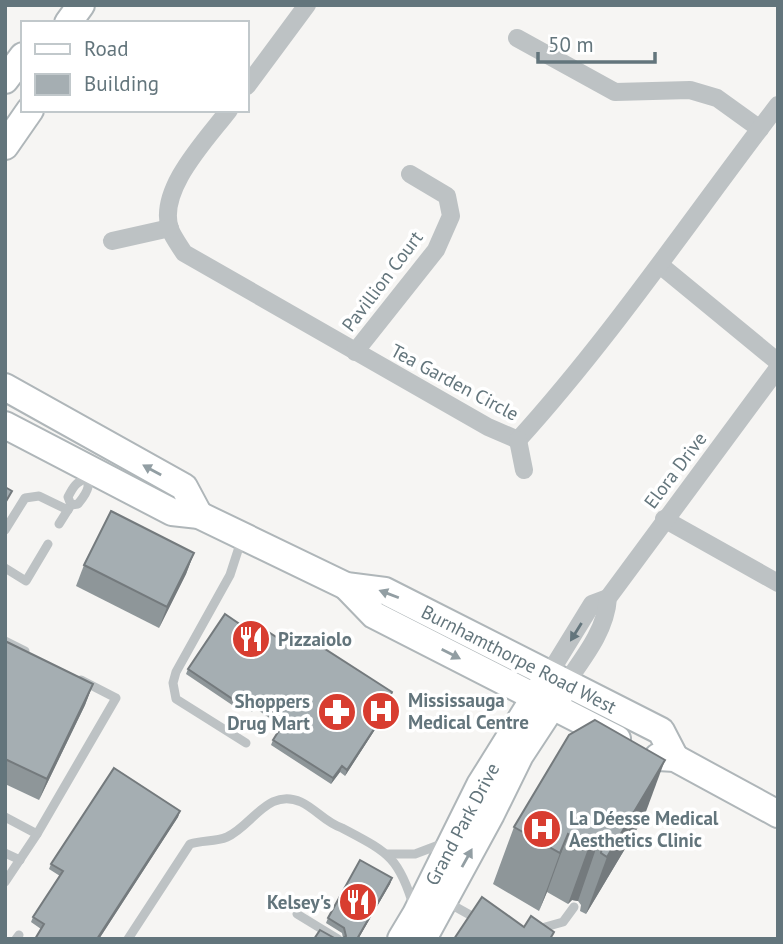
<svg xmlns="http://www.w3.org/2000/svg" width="783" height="944" viewBox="0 0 783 944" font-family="'PT Sans',sans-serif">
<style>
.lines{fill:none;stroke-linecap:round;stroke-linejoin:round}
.secondary-casing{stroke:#afb6b9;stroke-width:30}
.lane{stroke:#bdc2c4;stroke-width:9}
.street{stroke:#bdc2c4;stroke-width:18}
.secondary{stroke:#fff;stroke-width:26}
.wall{fill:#8e9699}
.shaded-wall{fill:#747a7d}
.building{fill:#a5aeb2;stroke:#747a7d;stroke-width:2}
.oneway{fill:#929ea3}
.oneway2{fill:#63757c}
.labels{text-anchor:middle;stroke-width:7;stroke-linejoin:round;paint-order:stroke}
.street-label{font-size:19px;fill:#63757c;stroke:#fff}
.poi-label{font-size:19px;font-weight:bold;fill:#63757c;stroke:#fff;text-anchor:start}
</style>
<rect width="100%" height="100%" fill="#f6f5f3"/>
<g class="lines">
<defs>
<g id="secondary">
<path d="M68,23l13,-18"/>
<path d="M5,80l18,-24"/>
<path d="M5,146l25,-36"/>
<path d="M5,387l179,100 15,28"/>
<path d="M5,425l167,87 27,3 147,71 39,5 276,140 14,27"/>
<path d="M346,586l28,29 243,124"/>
<path d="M658,757l17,1 103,56"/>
<path d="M401,939l15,-25 64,-129 63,-101"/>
<path d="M423,939l68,-125 29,-59 42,-64"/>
</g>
</defs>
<use href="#secondary" class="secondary-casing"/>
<g class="lane">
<path d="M71,505l-3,-8c5,-10 8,-15 19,-19"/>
<path d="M59,524l12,-19 7,-1c4,-5 9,-11 10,-17 0,-7 -1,-9 3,-14"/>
<path d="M5,530l20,-32 14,-2 29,14"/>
<path d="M242,538l-12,37 -54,97 -3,11 3,16 70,44"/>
<path d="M5,568l21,13 22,-37"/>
<path d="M5,641l20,10"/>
<path d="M5,817l32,17"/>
<path d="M5,853l15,7"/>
<path d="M388,854h27l29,-11"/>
<path d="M5,882l32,-48 79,-136 -35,-18"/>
<path d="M445,901l34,19"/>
<path d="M297,914l41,25"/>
<path d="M16,939l3,-4"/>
<path d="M128,939l62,-95c13,-4 25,-2 37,-7 25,-11 41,-50 74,-35 15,7 25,21 41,26 45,24 57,28 72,80"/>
<path d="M532,939l6,-10 25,-7 11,-15"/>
</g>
<g class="street">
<path d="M517,38l98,54 75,-2 27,8 43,31"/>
<path d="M247,86l60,-81"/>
<path d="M229,110c-22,29 -72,80 -59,119 3,8 9,16 14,24l304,174 30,13"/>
<path d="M112,241l58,-13"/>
<path d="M660,265l118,97"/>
<path d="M355,352l81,-102 15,-34 -4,-20 -37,-22"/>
<path d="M518,440c95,-105 174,-223 260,-335"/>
<path d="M518,440l6,30"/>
<path d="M664,519l114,64"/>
<path d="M549,674l43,-70 16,-6"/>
<path d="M566,683c18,-26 40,-53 42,-85l170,-230"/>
</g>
<use href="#secondary" class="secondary"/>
</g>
<g class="wall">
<path d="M194,553l-8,21 -27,54 -83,-42 8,-21z"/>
<path d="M247,629l15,6 32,8 96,54 -16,34 -29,45 -5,-4 -9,12 -60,-39 2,-5 8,-14 -26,-18 -3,4 -8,-6 -3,5 -55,-37 2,-5z"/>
<path d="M5,641l88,43 -8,21 -46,95 -34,-16z"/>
<path d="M180,811l-2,6 -79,122h-64l6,-10 -10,-7 2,-5 27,-41 -11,-7 2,-5z"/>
<path d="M644,817l-58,97 -6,-3 1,-6 -3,-4 -6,-1 -4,4 -21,-12 -8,19 -46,-27 21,-57z"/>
<path d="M392,878l-2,6 -32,55 -15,-1 -1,-5 -16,-10 2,-5z"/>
</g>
<g class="shaded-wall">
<path d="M194,553l-8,21 -27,54 8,-21z"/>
<path d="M93,684l-8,21 -46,95 8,-21z"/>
<path d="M392,692l-18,39 -29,45 2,-6z"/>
<path d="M665,760l-21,57 -58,97 21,-57z"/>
<path d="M342,766l-2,6 -9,12 2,-6z"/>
<path d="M180,811l-2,6 -79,122h-2z"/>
<path d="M568,834l-21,58 -8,19 21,-58z"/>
<path d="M593,843h5l-20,58 -6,-1 -4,4 21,-58z"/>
<path d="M392,878l-2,6 -32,55h-1z"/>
</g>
<g class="building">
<path d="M5,487l7,4 -7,12z"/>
<path d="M111,511l83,42 -27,54 -83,-42z"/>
<path d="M225,614l22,15 3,-2 12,8 3,-5 13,8 2,-4 14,9 3,-5 14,9 3,-5 78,50 -16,34 -29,44 -5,-4 -9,12 -60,-38 12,-19 -28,-19 -3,4 -8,-5 -3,5 -55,-37z"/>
<path d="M5,641l88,43 -46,95 -42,-20z"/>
<path d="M595,720l70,40 -58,97 -6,-4 1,-6 -4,-4h-5l-4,3 -21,-12 -8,19 -46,-26 55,-92z"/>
<path d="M114,768l66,43 -83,128h-62l9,-15 -11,-7 30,-46 -12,-7z"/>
<path d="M360,860l32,18 -35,61h-15l4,-3 -2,-8 -16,-10z"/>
<path d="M482,897l42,30 7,-11 23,16 -4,7h-96z"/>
<path d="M320,930l16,9h-22z"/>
</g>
<defs><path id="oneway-solid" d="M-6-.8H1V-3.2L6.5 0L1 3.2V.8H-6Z" transform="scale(1.75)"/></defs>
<g class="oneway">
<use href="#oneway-solid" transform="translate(152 470) rotate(-151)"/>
<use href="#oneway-solid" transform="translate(389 594) rotate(-159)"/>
<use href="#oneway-solid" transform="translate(451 654) rotate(27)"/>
<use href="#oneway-solid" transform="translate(467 858) rotate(-61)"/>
</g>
<use class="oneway2" href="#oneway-solid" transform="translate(576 632) rotate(122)"/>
<defs>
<symbol id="restaurant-disc" viewBox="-11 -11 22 22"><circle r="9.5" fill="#d83d30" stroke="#fff"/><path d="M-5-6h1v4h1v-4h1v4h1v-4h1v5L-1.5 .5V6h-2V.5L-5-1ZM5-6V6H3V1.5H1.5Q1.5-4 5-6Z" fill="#fff"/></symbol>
<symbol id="hospital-disc" viewBox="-11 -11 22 22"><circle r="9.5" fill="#d83d30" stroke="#fff"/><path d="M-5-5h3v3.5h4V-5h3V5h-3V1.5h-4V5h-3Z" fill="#fff"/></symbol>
<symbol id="pharmacy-disc" viewBox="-11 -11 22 22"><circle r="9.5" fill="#d83d30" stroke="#fff"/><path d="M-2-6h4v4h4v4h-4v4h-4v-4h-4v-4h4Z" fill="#fff"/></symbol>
</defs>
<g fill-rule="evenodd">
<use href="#restaurant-disc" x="229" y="617" width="44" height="44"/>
<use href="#hospital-disc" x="359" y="689" width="44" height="44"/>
<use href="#pharmacy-disc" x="315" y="690" width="44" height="44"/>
<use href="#hospital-disc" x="520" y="807" width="44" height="44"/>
<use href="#restaurant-disc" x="336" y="880" width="44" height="44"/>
</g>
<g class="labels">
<g class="street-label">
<text transform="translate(382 281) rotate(-53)" y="7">Pavillion Court</text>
<text transform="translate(455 382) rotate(28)" y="7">Tea Garden Circle</text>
<text transform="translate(675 470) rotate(-53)" y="7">Elora Drive</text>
<text transform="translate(519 659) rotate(27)" y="7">Burnhamthorpe Road West</text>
<text transform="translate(462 824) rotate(-62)" y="7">Grand Park Drive</text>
</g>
<g class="poi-label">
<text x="278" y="646">Pizzaiolo</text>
<text x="408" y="707">Mississauga<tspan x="408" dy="22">Medical Centre</tspan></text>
<text x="310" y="708" text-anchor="end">Shoppers<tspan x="310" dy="22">Drug Mart</tspan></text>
<text x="569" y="825">La Déesse Medical<tspan x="569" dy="22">Aesthetics Clinic</tspan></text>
<text x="331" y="909" text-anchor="end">Kelsey's</text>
</g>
</g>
<rect width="783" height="944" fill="none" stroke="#63757c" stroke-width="14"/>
<rect x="21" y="21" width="228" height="91" fill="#ffffff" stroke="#c1c8cb" stroke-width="2"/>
<rect x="35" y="44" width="35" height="10" fill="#ffffff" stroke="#c1c8cb" stroke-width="2"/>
<text x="84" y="56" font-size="21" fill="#63757c">Road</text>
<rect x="35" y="74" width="35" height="21" fill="#a5aeb2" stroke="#c1c8cb" stroke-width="2"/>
<text x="84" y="91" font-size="21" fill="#63757c">Building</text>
<path d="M538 52v10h117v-10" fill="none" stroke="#63757c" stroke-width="3.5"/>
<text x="548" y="52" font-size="21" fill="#63757c" stroke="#ffffff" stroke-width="5" paint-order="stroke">50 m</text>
</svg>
